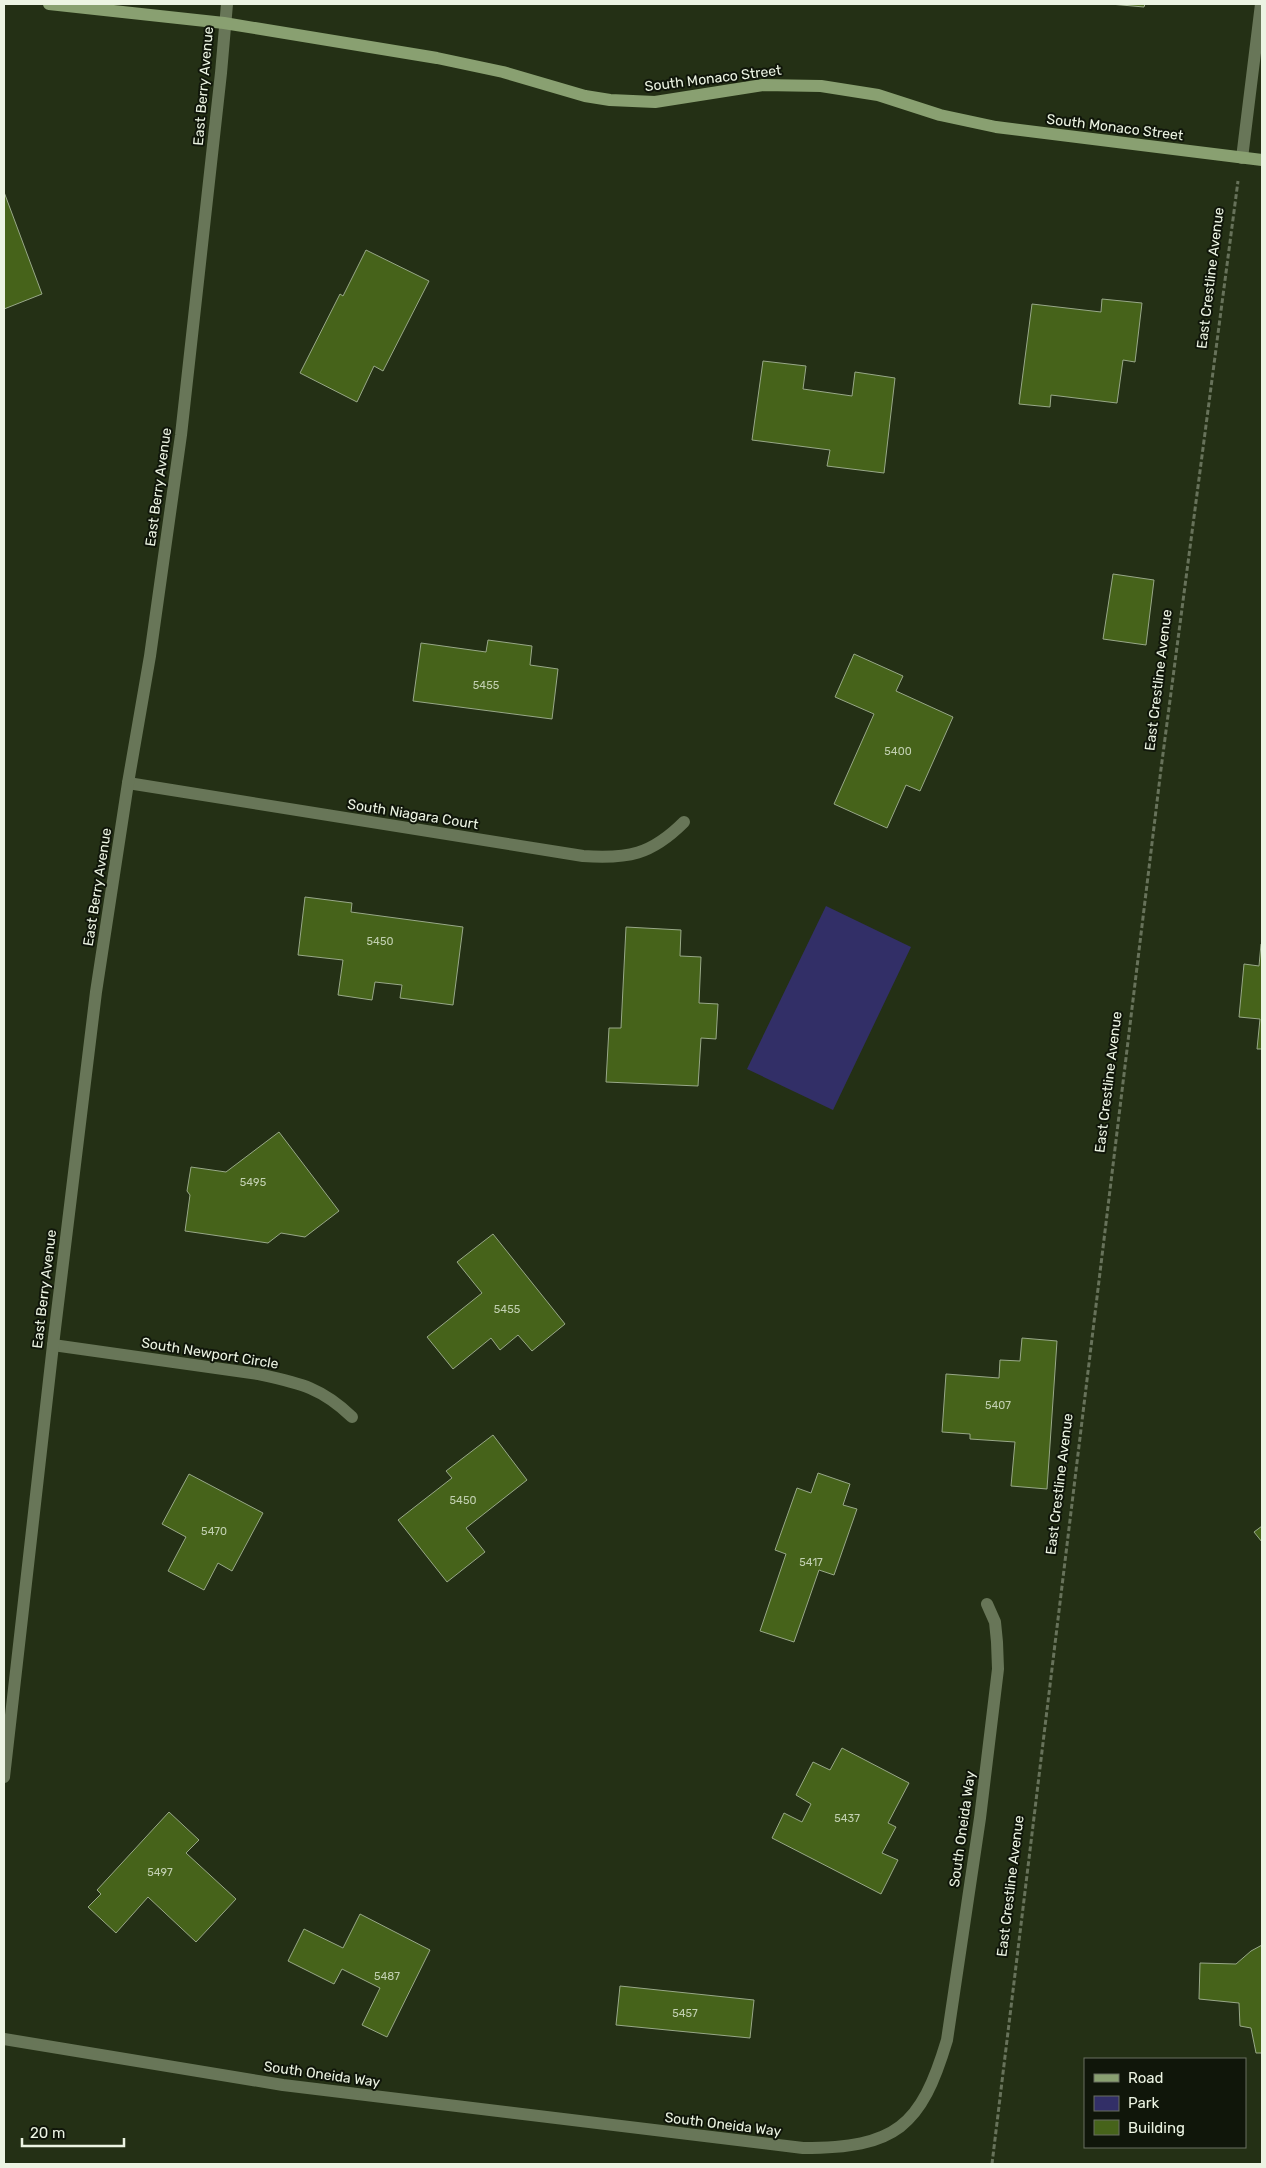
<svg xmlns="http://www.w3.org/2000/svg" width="1266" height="2168" viewBox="0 0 1266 2168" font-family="Rubik,sans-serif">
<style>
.green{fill:#322f67}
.building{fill:#46631a;stroke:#98a888}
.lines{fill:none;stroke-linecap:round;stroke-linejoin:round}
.path{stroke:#67725a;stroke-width:3;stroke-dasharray:5 2.5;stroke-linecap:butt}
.street{stroke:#687658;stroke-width:12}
.secondary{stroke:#89a071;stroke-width:12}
.labels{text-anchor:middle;stroke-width:4;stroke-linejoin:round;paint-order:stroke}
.number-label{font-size:11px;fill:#c2d0b1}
.street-label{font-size:14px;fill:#ecf4e3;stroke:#10160a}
</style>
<rect width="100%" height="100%" fill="#243015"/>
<path class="green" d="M826,906l85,41 -78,163 -86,-41z"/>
<g class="building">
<path d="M1110,4h35l-1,3z"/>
<path d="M4,192l38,102 -38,15z"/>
<path d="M366,250l63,31 -46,90 -9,-5 -17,36 -57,-29 40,-79 3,2z"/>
<path d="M1102,299l40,4 -7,59 -12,-2 -6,43 -66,-8 -1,12 -31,-3 13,-100 69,8z"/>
<path d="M763,361l43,5 -3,23 49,7 3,-24 40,6 -11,95 -57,-7 3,-16 -78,-10z"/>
<path d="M1113,574l41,6 -8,65 -43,-6z"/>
<path d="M488,640l44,6 -2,19 28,4 -6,50 -139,-18 8,-58 65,9z"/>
<path d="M854,654l49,22 -7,15 57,26 -33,74 -14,-6 -19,43 -53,-24 40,-90 -39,-17z"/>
<path d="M305,897l47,6 -1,9 112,15 -10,78 -53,-7 2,-13 -27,-3 -3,18 -34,-5 5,-35 -45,-5z"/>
<path d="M626,927l55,3 -1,26 21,1 -2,46 19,1 -2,35 -15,-1 -3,48 -92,-4 3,-54h12z"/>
<path d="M1261,944h1v105h-5l3,-30 -21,-2 5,-53 15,2z"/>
<path d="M279,1132l60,79 -34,26 -24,-4 -13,10 -83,-12 5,-36 -3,-4 4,-24 35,5z"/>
<path d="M493,1234l72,90 -33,27 -14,-16 -18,15 -9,-12 -38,31 -26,-32 55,-44 -25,-31z"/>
<path d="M1022,1338l35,3 -10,148 -36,-3 4,-44 -45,-3v-5l-28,-2 4,-58 53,4 1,-18 20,1z"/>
<path d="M493,1435l34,45 -61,48 19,24 -38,30 -49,-62 54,-42 -6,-7z"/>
<path d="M818,1473l32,11 -7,21 14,4 -23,66 -15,-5 -25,72 -34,-11 26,-77 -11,-4 22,-62 14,5z"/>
<path d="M189,1474l74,39 -31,58 -14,-8 -14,27 -36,-19 18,-34 -24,-13z"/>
<path d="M1262,1526v16l-8,-10z"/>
<path d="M842,1748l67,35 -21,40 8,4 -14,26 16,7 -17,34 -109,-56 12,-25 18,9 9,-18 -15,-9 17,-33 17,8z"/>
<path d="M169,1812l30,28 -13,13 50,46 -40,43 -48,-45 -32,36 -28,-26 13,-13 -4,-4z"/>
<path d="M360,1914l70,36 -43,87 -25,-12 18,-37 -38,-19 -8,15 -46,-23 16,-32 39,19z"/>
<path d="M1262,1945v108h-6l-5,-25 -11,-2 -1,-23 -40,-4 1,-36 36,1 15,-13z"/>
<path d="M620,1986l134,14 -4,38 -134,-13z"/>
</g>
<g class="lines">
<path class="path" d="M992,2164l169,-1395 77,-588"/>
<g class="street">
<path d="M1242,158l19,-154"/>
<path d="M128,783l455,73c45,3 68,-1 101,-34"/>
<path d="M53,1345l205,29c41,9 63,13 94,43"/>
<path d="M4,1777l49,-432 43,-353 32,-209 22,-127 31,-221 40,-362 6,-69"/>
<path d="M4,2039l279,46 520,63c93,0 118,-21 144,-108l33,-222 18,-149 -1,-27 -2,-20 -8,-18"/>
</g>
<path class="secondary" d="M49,4l175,19 213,35 66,14 82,24 25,4 45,2 108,-17 58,1 57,9 62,20 56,12 266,33"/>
</g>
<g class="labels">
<g class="number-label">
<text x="486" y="689">5455</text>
<text x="898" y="755">5400</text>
<text x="380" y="945">5450</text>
<text x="253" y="1186">5495</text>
<text x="507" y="1313">5455</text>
<text x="998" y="1409">5407</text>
<text x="463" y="1504">5450</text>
<text x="214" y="1535">5470</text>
<text x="811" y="1566">5417</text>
<text x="847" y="1822">5437</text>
<text x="160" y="1876">5497</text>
<text x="387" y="1980">5487</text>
<text x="685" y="2017">5457</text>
</g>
<g class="street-label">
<text transform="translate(713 78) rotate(-7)" y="5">South Monaco Street</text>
<text transform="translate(203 86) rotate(-85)" y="5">East Berry Avenue</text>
<text transform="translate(1115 127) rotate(7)" y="5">South Monaco Street</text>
<text transform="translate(1210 278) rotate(-83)" y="5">East Crestline Avenue</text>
<text transform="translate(158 487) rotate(-82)" y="5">East Berry Avenue</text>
<text transform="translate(1158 680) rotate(-83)" y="5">East Crestline Avenue</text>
<text transform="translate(413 814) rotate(9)" y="5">South Niagara Court</text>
<text transform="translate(97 887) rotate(-81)" y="5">East Berry Avenue</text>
<text transform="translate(1108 1082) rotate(-83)" y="5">East Crestline Avenue</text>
<text transform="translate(44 1289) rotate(-83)" y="5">East Berry Avenue</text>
<text transform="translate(210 1353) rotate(9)" y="5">South Newport Circle</text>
<text transform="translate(1059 1484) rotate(-83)" y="5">East Crestline Avenue</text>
<text transform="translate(962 1829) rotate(-82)" y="5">South Oneida Way</text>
<text transform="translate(1010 1886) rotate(-83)" y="5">East Crestline Avenue</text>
<text transform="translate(322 2074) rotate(8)" y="5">South Oneida Way</text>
<text transform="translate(723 2124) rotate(7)" y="5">South Oneida Way</text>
</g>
</g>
<rect width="1266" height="2168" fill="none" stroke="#ecf4e3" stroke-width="10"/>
<rect x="1084" y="2058" width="162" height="90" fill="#10160a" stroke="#686f61"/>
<rect x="1094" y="2074" width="25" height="8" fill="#89a071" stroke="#686f61"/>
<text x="1128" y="2083" font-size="15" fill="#ecf4e3">Road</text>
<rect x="1094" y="2096" width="25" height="15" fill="#322f67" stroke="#686f61"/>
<text x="1128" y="2108" font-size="15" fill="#ecf4e3">Park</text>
<rect x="1094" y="2120" width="25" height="15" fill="#46631a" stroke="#686f61"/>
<text x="1128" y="2133" font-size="15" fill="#ecf4e3">Building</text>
<path d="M22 2138v8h102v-8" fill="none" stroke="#ecf4e3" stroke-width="2.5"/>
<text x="30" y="2138" font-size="15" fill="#ecf4e3" stroke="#10160a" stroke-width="4" paint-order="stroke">20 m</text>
</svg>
